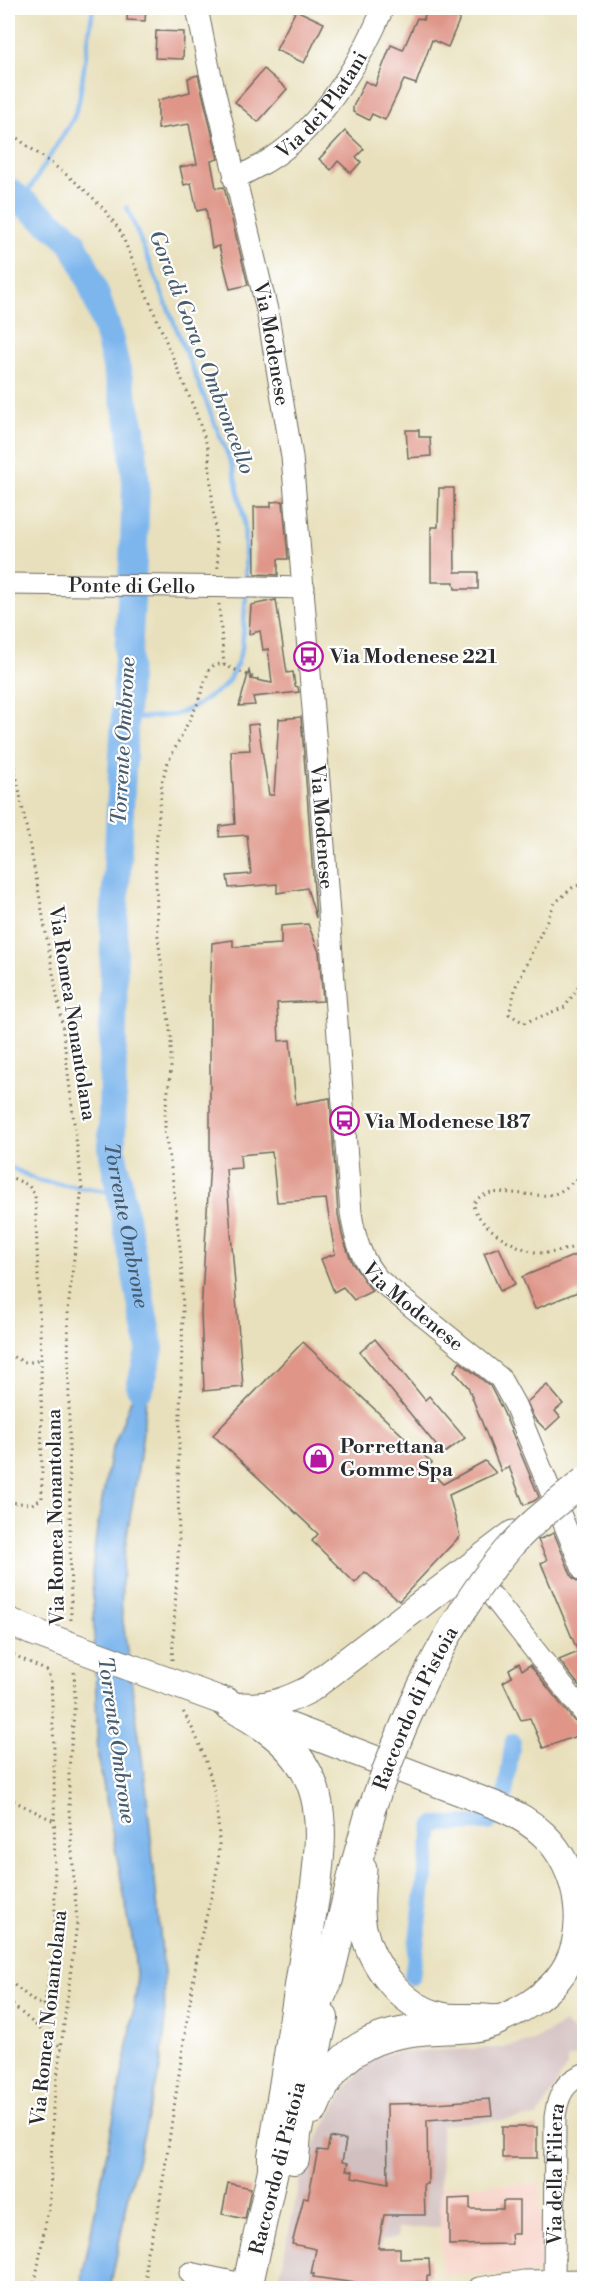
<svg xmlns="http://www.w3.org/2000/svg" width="592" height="2296" viewBox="0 0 592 2296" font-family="'Libre Bodoni',serif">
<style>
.built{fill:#f7d1c6}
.industrial{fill:#d2bfbf}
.water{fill:#7db6ed;stroke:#54708c;stroke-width:1.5}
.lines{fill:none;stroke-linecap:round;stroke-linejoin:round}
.stream{stroke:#7db6ed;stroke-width:4.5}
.canal{stroke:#7db6ed;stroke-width:16}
.river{stroke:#7db6ed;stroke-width:28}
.building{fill:#df9689}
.minor-tunnel{stroke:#c2bc9f;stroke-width:21;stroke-dasharray:21 10;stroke-linecap:butt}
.minor-casing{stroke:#6d6a5e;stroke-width:23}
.major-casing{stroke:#6d6a5e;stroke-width:29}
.highway-casing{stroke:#6d6a5e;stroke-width:32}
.path{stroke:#6d6a5e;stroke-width:3;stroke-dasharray:1.5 4.5;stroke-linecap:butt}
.minor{stroke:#fff;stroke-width:21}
.major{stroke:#fff;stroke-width:27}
.highway{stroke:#fff;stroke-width:30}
.minor-bridge-casing{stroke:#6d6a5e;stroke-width:23;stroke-linecap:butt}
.major-bridge-casing{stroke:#6d6a5e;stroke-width:29;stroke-linecap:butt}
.minor-bridge{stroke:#fff;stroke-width:21}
.major-bridge{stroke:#fff;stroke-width:27}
.labels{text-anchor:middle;stroke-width:4.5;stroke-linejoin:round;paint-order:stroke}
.street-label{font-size:20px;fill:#2b2b2b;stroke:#fff}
.poi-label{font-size:20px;font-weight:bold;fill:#2b2b2b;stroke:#fff;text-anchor:start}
.water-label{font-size:21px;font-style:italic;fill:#485c6f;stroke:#fff}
</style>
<rect width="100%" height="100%" fill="#fff"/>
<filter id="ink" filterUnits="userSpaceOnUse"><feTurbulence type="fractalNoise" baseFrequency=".0167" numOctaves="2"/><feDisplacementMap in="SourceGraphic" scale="12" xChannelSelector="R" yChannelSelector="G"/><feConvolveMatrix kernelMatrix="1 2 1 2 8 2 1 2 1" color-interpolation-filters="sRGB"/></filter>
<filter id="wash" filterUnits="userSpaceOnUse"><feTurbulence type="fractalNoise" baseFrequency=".008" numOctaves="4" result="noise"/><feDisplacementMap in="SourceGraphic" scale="24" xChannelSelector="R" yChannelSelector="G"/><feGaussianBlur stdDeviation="1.35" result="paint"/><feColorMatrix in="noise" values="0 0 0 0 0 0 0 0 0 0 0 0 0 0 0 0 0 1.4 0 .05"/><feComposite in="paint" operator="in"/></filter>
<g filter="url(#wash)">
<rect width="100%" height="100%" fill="#e8e0bc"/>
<path class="built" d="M540,2184l1,90 -100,1 -1,-89z"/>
<path class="industrial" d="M564,2023l17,15 2,16 -16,5v7l-29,51 -97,8 -1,102 -42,2v8l-16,3 -3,15 -25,1 -6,32h-39l-31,-4 23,-110 22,-46 25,-43 19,-22 11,-7 19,-4 100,-4 18,-3 19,-4z"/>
<path class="water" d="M150,1349c-4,39 -5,80 -12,119 -7,50 -19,95 -16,146l24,173 18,186 1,55 -5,41 -30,120 -20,99h-30l50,-253 7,-51 -4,-41 -35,-186 -6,-183 4,-39 14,-79z"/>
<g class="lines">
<g class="stream">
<path d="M8,200l13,3 52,-84 6,-18 14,-93"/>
<path d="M127,207l106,261 11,51 2,63"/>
<path d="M125,719l50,-4 22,-10 25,-17 6,-7 9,-17 5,-16 4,-54"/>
<path d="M8,1166l31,15 80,12"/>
</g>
<g class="canal">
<path d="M505,1795l8,-54"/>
<path d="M412,1977l20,-150 3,-3 54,-1 5,-6"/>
</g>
<path class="river" id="s1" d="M8,191l54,41 10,10 12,23 11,28 12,36 24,100 5,55 -2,58 -20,384 -2,223 38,200 -10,38"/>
</g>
<g id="blocks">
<g class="building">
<path d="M128,8h18l-1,13 -18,-1z"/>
<path d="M428,8h13l20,8 -13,31 -16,-7 -16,44 -12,-4 -19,40 -13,-6 -3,6 -16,-8v-5l12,-26 10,5 16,-41 12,5 14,-32 6,2z"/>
<path d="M296,10l28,13 -20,40 -28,-13z"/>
<path d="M156,31l28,1 -1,27 -28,-1z"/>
<path d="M264,69l23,20 -29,33 -23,-20z"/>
<path d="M198,75l20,84 -7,2 5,27 8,-1 24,98 -18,4 -11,-43 -7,2 -6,-39 -9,2 -6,-28 -7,2 -4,-18 17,-3 -8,-40 -31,5v-29l32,-8 -2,-14z"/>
<path d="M345,131l19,18 -8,8 5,5 -10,11 -13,-12 -7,9 -12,-11z"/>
<path d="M406,430h13v7h11l1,19 -23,2z"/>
<path d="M439,488h15l1,84h23v17h-23l-1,-7h-23v-55h7z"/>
<path d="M283,501l5,58h-10v16l-23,-1 -1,-67h17v-5z"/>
<path d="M276,600l11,73 6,-1 2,14 3,1 1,5 -46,5 2,8 -16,1 10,-35 2,8 21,4 -4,-34 -5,1 -3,-19 -11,3 2,-29z"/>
<path d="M301,717l7,89 8,112 -9,-30 -30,5v-9l-48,4 -2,-12 24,-2 -4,-39 -28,2 1,-11 15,-2 -4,-73 19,-1 -2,-25 10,-1 11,71h5l5,-76z"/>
<path d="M308,924l11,28 4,49 -46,2 2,38 11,-1 6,64 34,-6 8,116 4,21 10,28 20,28 -18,9 -11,-13 -9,5 -13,-33 14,-5 -9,-55 -49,3 -5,-50 -32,3 1,13 -15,1 17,218 -39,4 -3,-78 9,-153v-166l2,-51 21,-3v7l48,-3v-18z"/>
<path d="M499,1247l16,37 -15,7 -16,-38z"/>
<path d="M585,1251v38l-50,20 -13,-32z"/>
<path d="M375,1339l50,61 4,-4 36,42 -22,16 -83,-102z"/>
<path d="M303,1342l129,121 -6,4 17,17 42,-23 11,12 -47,22 11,41 -61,65 -34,-29 -10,11 -43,-42 6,-7 -105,-99z"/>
<path d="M460,1362l30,24 13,25 36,86 -5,4 -10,4 -15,-38 -8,4 -33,-84 -14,-16z"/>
<path d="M547,1385l16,19 -8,7 5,6 -14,13 -12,-12 -7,-16z"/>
<path d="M554,1533l18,44 9,7 4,8v101l-26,-33 19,-8 -37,-89 6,-3 -9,-20z"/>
<path d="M519,1663l3,7 8,-5 44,56 11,5v7l-42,15 -13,-30 -9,2 -18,-38 9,-5 -3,-8z"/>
<path d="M490,2099l2,16 -65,5 1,64h-4l1,31h-41l-6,33h22v11l29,-1 1,18h-3v6l-72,3v-2l-42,-6 1,-3h-3l5,-25 -24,-5 12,-47 4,1 10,-48 9,1 3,-14 16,3 -4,22 6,1 -2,7 7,1 -1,6 36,7 -1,-80 49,-1z"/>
<rect x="502" y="2127" width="35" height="31"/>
<path d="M228,2183l23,5 -6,31 -23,-5z"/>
<path d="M470,2198v11h33v-8h16v33h-8l1,10 -63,1v-46z"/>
</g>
</g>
</g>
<g filter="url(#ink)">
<use href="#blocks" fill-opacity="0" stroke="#6d6a5e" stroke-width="1.5"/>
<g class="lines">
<path class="minor-tunnel" d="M238,2283l31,5"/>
<defs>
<g id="minor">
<path id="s2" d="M197,8l12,60 58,242 25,147 29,348 30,408c4,26 10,47 28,67l121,98 15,27 69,167"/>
<path id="s3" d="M234,179c18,-9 36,-18 52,-31 41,-32 78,-93 97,-140"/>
<path d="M257,587l47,1"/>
<path d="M493,1597l91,116"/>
<path d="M190,2273l48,10"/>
<path d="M479,2288l45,-7 60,-1"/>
<path id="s4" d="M554,2288l1,-171c3,-22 9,-35 29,-43"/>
</g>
<g id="major">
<path d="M8,1621l23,10"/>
<path d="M244,1706c24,2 45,-6 66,-17l203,-155"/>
<path d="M254,1713l238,91c19,7 36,16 51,30 38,35 49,105 14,146 -17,20 -37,31 -60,40 -19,-6 -40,1 -59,-5 -37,-10 -67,-50 -75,-87 -4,-19 -2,-40 0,-59"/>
</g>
<g id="highway">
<path d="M225,1702c13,8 27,16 40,25 60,42 59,92 51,158l-43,271v14"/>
<path d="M310,2037l9,-38 9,-20 26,-107 17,-61"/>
<path d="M313,2109c23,-60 63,-78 124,-80 20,-1 41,0 60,-9"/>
<path d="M294,2159l2,-25 27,-116"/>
<path d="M247,2288l26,-118 8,-17"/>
</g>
</defs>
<use href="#minor" class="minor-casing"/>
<use href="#major" class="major-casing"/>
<use href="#highway" class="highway-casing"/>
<g class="path">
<path d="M8,131c39,31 87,58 113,102l75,180 12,35 10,120"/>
<path d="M219,604l5,61"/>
<path d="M8,750l8,24 22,114 24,136 20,163 -14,123 3,312"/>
<path d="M584,883l-12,5 -17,15 -39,83 -7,28 15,9 41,-16 19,-29"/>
<path d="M584,1170c-8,9 -18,20 -30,24 -23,6 -70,-13 -81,11 6,23 47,47 70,48 15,0 28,-5 41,-9"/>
<path d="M8,1176l20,9 7,9 6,163 1,142 -10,5 -24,-2"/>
<path d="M8,1354c12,6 21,13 33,3"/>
<path d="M8,1652l39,19 4,9 3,69 1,195 -11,61 -9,-3 -27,-22"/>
<path d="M172,1660l7,-121 -1,-58 5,-169 -2,-56 -9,-82 -7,-41v-21l6,-43v-31l-13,-100 -3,-82 7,-74 5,-18 30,-59 12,-35 5,-5 7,-1 39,16"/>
<path d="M8,1798l46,23"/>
<path d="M8,2001l53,46"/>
<path d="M34,2288l16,-90 3,-89 24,-186 -8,-114v-40l6,-68 -1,-33"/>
<path d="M146,2288v-33l11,-37c14,-87 26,-174 40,-261 6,-38 23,-77 22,-116 -1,-48 -13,-92 -38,-133"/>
</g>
<use href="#minor" class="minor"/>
<use href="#major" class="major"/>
<use href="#highway" class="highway"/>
<defs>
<g id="minor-bridge">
<path id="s5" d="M8,584l249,3"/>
</g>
<g id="major-bridge">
<path d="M31,1631l194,71"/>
<path id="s6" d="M371,1811c32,-91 72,-185 135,-260 22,-26 51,-48 78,-70"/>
</g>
</defs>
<use href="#minor-bridge" class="minor-bridge-casing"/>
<use href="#major-bridge" class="major-bridge-casing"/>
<use href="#minor-bridge" class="minor-bridge"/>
<use href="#major-bridge" class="major-bridge"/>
</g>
</g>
<defs>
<symbol id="bus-ring" viewBox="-11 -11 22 22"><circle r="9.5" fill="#fff" stroke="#b5179e" stroke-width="1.5"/><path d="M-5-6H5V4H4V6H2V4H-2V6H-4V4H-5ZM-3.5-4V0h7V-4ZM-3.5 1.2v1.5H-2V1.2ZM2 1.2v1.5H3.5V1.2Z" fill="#b5179e"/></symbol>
<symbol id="shop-ring" viewBox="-11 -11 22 22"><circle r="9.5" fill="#fff" stroke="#b5179e" stroke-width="1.5"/><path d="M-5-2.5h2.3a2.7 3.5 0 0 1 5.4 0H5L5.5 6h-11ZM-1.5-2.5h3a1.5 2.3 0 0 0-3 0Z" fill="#b5179e"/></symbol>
</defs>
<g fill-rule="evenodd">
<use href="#bus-ring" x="292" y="640" width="33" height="33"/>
<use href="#bus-ring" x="328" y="1104" width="33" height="33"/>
<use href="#shop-ring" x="302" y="1442" width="33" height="33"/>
</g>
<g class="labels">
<g class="street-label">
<text dy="7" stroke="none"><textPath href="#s3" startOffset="117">Via dei Platani</textPath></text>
<text dy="7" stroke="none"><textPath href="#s2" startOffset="344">Via Modenese</textPath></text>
<text dy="7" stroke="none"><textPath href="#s5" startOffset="124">Ponte di Gello</textPath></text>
<text dy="7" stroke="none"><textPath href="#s2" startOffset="830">Via Modenese</textPath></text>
<text transform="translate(73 1013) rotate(81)" y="7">Via Romea Nonantolana</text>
<text dy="7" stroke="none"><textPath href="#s2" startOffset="1334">Via Modenese</textPath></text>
<text transform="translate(55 1517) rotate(-91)" y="7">Via Romea Nonantolana</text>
<text dy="7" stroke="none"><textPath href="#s6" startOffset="112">Raccordo di Pistoia</textPath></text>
<text transform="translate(48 2018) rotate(-84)" y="7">Via Romea Nonantolana</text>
<text transform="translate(277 2168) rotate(-76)" y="7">Raccordo di Pistoia</text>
<text dy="7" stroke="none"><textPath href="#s4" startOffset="114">Via della Filiera</textPath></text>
</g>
<g class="poi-label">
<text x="330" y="663">Via Modenese 221</text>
<text x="365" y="1128">Via Modenese 187</text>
<text x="340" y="1453">Porrettana<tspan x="340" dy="23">Gomme Spa</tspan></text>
</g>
<g class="water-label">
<text transform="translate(202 352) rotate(69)" y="7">Gora di Gora o Ombroncello</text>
<text transform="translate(123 741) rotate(-87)" y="7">Torrente Ombrone</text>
<text dy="7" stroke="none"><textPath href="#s1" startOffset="1077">Torrente Ombrone</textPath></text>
<text transform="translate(117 1740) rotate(82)" y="7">Torrente Ombrone</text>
</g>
</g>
<rect width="592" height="2296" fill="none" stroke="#fff" stroke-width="30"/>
</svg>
